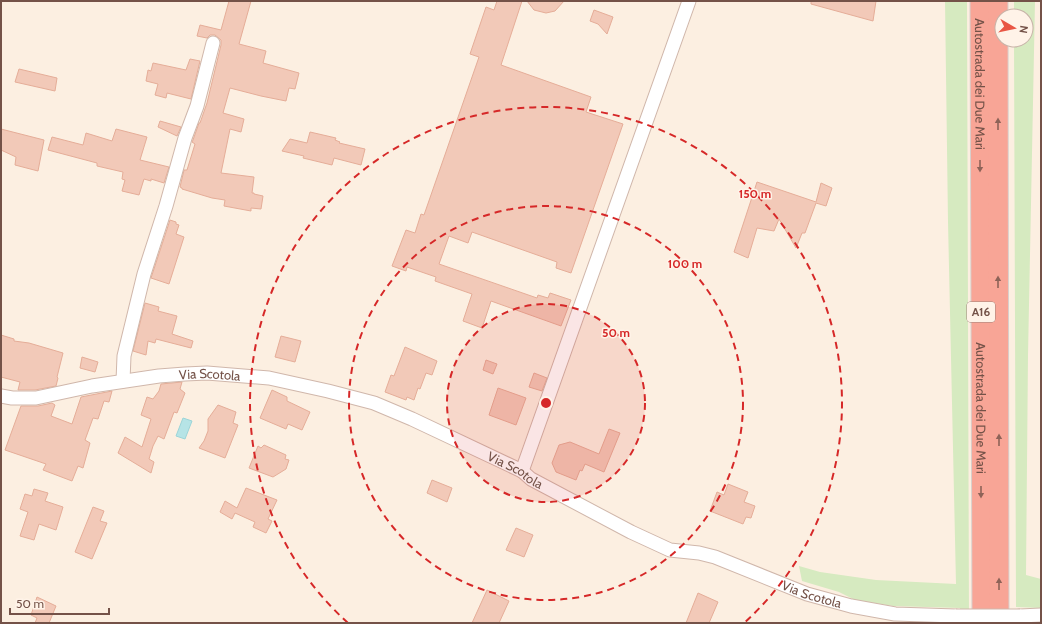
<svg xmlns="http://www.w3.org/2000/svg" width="1042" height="624" viewBox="0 0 1042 624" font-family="Cabin,sans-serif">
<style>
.green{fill:#d6eac0}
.water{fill:#b6e4e6;stroke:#9cd5d8}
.building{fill:#f2c9b8;stroke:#e5ad98}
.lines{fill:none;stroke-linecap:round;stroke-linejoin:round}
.minor-casing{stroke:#d0b7ab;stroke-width:15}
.highway-casing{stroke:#d8cfcc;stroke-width:21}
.minor{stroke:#fff;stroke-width:13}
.highway{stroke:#f8a596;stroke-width:19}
.minor-bridge-casing{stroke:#d0b7ab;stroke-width:15;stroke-linecap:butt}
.minor-bridge{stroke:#fff;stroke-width:13}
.oneway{fill:#8e6358}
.ring{fill:none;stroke:#d62828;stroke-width:2;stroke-dasharray:7 5}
.labels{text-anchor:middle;stroke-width:3;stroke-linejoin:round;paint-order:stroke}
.shield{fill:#fff3e8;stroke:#9e8278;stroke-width:1}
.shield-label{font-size:12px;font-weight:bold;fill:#745248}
.street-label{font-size:13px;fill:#745248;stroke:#fff3e8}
.centre{fill:#d62828;stroke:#fff3e8;stroke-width:2}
.ring-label{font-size:12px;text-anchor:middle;font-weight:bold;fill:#d62828;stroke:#fff3e8;stroke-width:3;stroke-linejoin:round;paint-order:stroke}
</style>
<rect width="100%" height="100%" fill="#fcefe1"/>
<g class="green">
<path d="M945,1h22l2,622h-9v-15l-67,-2 -38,-6 -16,-8 -37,-11 -3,-15 21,6 56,8 80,4 -8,-362z"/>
<path d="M1014,1h21l-7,355 -2,219 15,4v29l-25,-1 -2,-567h12v-24h-12z"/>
</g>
<path class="water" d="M183,418l9,3 -7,18 -9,-3z"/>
<g class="building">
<path d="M229,1h22l-12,43 27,7 -3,12 36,10 -4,16 -6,-1 -3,13 -25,-5 -31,-8 -7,25 21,6 -3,13 -11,-3 -9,44 33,4 -2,16h2v1l9,2 -2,13 -10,-1v3l-27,-5 1,-6 -13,-2 -30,-9v-1l-2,-1 4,-17h3l8,-26 -3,-2 1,-2 6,-17h1l7,-20 14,-58v-5l-6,-5h-5l-3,3 -10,-2 3,-11 21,5z"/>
<path d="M497,1h25l-21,64 90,32 -5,15 37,12 -52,149 -15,-5 1,-6 -85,-30 -4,11 -19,-7 -10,28 98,34 1,-3 10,3 2,-5 21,7 -10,26 -70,-25 -9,27 -19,-7 9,-27 -37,-13 1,-4 -29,-10 -1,4 -14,-5 14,-36 9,3 6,-19 3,1 55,-158 -9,-3 16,-47 8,3z"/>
<path d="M527,1h37l-9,10 -9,2 -12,-3z"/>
<path d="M811,1h65l-3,20 -62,-17z"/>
<path d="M594,10l19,7 -6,17 -9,-10 -8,-3z"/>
<path d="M190,59l10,2 -9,38 -24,-6 -1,5 -11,-3 3,-11 -12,-3 2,-11 3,1 2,-8 33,7z"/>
<path d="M19,69l38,9 -2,13 -40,-9z"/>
<path d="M160,121l21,6 -4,9 -19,-9z"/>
<path d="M1,129l43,11 -6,31 -23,-6 1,-8 -15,-7z"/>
<path d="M116,129l31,8 -7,23 29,7 -5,16 -13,-4v2l-7,-2 -5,16 -17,-4 3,-11 -3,-1 1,-7 -26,-6v-3l-49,-13 4,-13 31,8 3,-12 26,8z"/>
<path d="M310,132l26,6 -1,2 5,2 -1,1 26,6 -4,16 -27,-7 -2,7 -29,-7 1,-2 -22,-5 8,-12 17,4z"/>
<path d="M757,182l59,20 5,-19 11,5 -6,18 -10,-3 -11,30h-3l-6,15 -17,-29 -5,12 -17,-3 -9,30 -14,-6z"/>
<path d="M170,220l6,2v2l3,1 -3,9 8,3 -15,47 -18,-6z"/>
<path d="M145,303l14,4 -1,4 19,5 -5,18 21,7 -2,7 -35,-9 -1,4 -7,-2 -2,14 -13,-4z"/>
<path d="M1,335l13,4v2l15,2 34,10 -6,24 1,1 -2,8 -21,4h-17l2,-8 -19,-5z"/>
<path d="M281,336l20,5 -6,21 -20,-5z"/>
<path d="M405,347l32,14 -5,14 -6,-2 -6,16 -2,-1 -4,12 -7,-3 -1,3 -21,-8 6,-17 3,1z"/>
<path d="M82,357l16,5 -3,10 -15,-4z"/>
<path d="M486,360l11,4 -4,10 -10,-4z"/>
<path d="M534,373l13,5 -5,13 -13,-4z"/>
<path d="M182,382l-2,7 5,4 -8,20 -3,-1 -10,27 -6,-3 -5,10 -4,13 5,3 -3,11 -33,-20 7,-16 17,10 9,-28 -10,-4 6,-18 6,2 6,-8 2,-7z"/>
<path d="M498,388l28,10 -10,27 -27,-10z"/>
<path d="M272,390l15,7v4l23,11 -8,18 -14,-6 -2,5 -26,-11z"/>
<path d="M112,391l-3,11 -5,-1 -6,18 -5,-1 -8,22 5,3 -7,25 -5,-2 -6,15 -29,-11 3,-6 -41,-14 16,-44h17l14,-3 3,2 -4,11 21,8 9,-27z"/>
<path d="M218,405l18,7 -3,11 5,2 -13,33 -26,-10 5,-7 4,-10v-12z"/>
<path d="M609,429l11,4 -16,39 -19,-8 -3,7 -2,-1 -4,10 -20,-8 -4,-9 7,-18 11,-3 29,12z"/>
<path d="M264,445l22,10 -1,4 4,1 -3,9 -13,8 -24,-9 9,-22 3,2z"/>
<path d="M432,480l20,8 -5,14 -20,-9z"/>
<path d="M728,484l20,8 -4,10 11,4 -4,12 -5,-1 -3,7 -33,-13 7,-19 7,3z"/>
<path d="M246,488l31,12 -9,19 4,2 -6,12 -13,-6 2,-5 -20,-9 -3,6 -12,-7 5,-11 12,7z"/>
<path d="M34,489l14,4 -3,8 18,6 -7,23 -17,-6 -5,16 -14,-4 8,-24 -8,-3 5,-15 7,2z"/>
<path d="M93,507l11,4 -4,10 7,2 -15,36 -17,-7z"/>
<path d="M516,528l17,7 -9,22 -18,-7z"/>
<path d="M487,590l22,11 -10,22h-27z"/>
<path d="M698,593l20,9 -9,21h-23z"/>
<path d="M37,597l19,9 -7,17h-14l2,-5 -6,-3z"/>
</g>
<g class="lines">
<defs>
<g id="minor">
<path d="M123,381l1,-25 20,-82 22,-68 19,-68 12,-32 16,-63"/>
<path id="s1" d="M1,396l11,2h24l56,-12 67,-10 26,-2 22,-1 62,5 59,13 46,12 38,16 110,52 9,8 100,53 39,18 29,3 16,4 92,37 44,12 44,8 61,2"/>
<path d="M522,471l167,-470"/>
<path d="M1020,616l21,-1"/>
</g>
<g id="highway">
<path id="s2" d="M980,1l2,622"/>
<path d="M998,1l1,622"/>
</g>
</defs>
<use href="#minor" class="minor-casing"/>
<use href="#highway" class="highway-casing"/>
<use href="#minor" class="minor"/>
<use href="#highway" class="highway"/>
<defs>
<path id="minor-bridge" d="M956,616h64"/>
</defs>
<use href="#minor-bridge" class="minor-bridge-casing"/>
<use href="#minor-bridge" class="minor-bridge"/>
</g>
<defs><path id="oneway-solid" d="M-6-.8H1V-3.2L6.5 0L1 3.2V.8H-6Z"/></defs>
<g class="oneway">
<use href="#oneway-solid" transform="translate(998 124) rotate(-90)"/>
<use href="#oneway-solid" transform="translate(980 166) rotate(90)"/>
<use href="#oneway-solid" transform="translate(998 282) rotate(-90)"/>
<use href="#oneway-solid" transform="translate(999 440) rotate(-90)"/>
<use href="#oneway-solid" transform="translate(981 492) rotate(90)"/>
<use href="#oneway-solid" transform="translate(999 584) rotate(-90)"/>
</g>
<circle cx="546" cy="403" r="99" fill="#d62828" fill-opacity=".12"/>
<g class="ring">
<circle cx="546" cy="403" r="99"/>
<circle cx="546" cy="403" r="197"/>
<path d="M348 623A296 296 0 1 1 744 623"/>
</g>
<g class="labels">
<rect class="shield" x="967" y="302" width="28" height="20" rx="3"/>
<g class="shield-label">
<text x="981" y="316">A16</text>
</g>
<g class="street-label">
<text dy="5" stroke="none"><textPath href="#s2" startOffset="83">Autostrada dei Due Mari</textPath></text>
<text dy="5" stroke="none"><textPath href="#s1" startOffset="211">Via Scotola</textPath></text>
<text dy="5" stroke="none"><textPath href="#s2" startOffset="407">Autostrada dei Due Mari</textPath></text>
<text dy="5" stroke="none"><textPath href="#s1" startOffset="535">Via Scotola</textPath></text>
<text dy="5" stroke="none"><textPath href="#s1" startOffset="859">Via Scotola</textPath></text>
</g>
</g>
<circle cx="546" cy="403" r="6" class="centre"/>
<g class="ring-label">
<text x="755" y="198">150 m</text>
<text x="685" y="268">100 m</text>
<text x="616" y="337">50 m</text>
</g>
<rect width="1042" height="624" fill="none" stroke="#745248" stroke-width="4"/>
<g transform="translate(1014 28) rotate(99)"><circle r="19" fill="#fff3e8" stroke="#c7b3a8"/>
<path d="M0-3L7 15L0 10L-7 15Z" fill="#e95644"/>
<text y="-6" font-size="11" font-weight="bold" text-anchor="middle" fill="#745248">N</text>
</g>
<path d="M10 608v6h99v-6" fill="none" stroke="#745248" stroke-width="2"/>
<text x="16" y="608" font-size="12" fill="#745248" stroke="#fff3e8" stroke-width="3" paint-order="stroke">50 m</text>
</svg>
